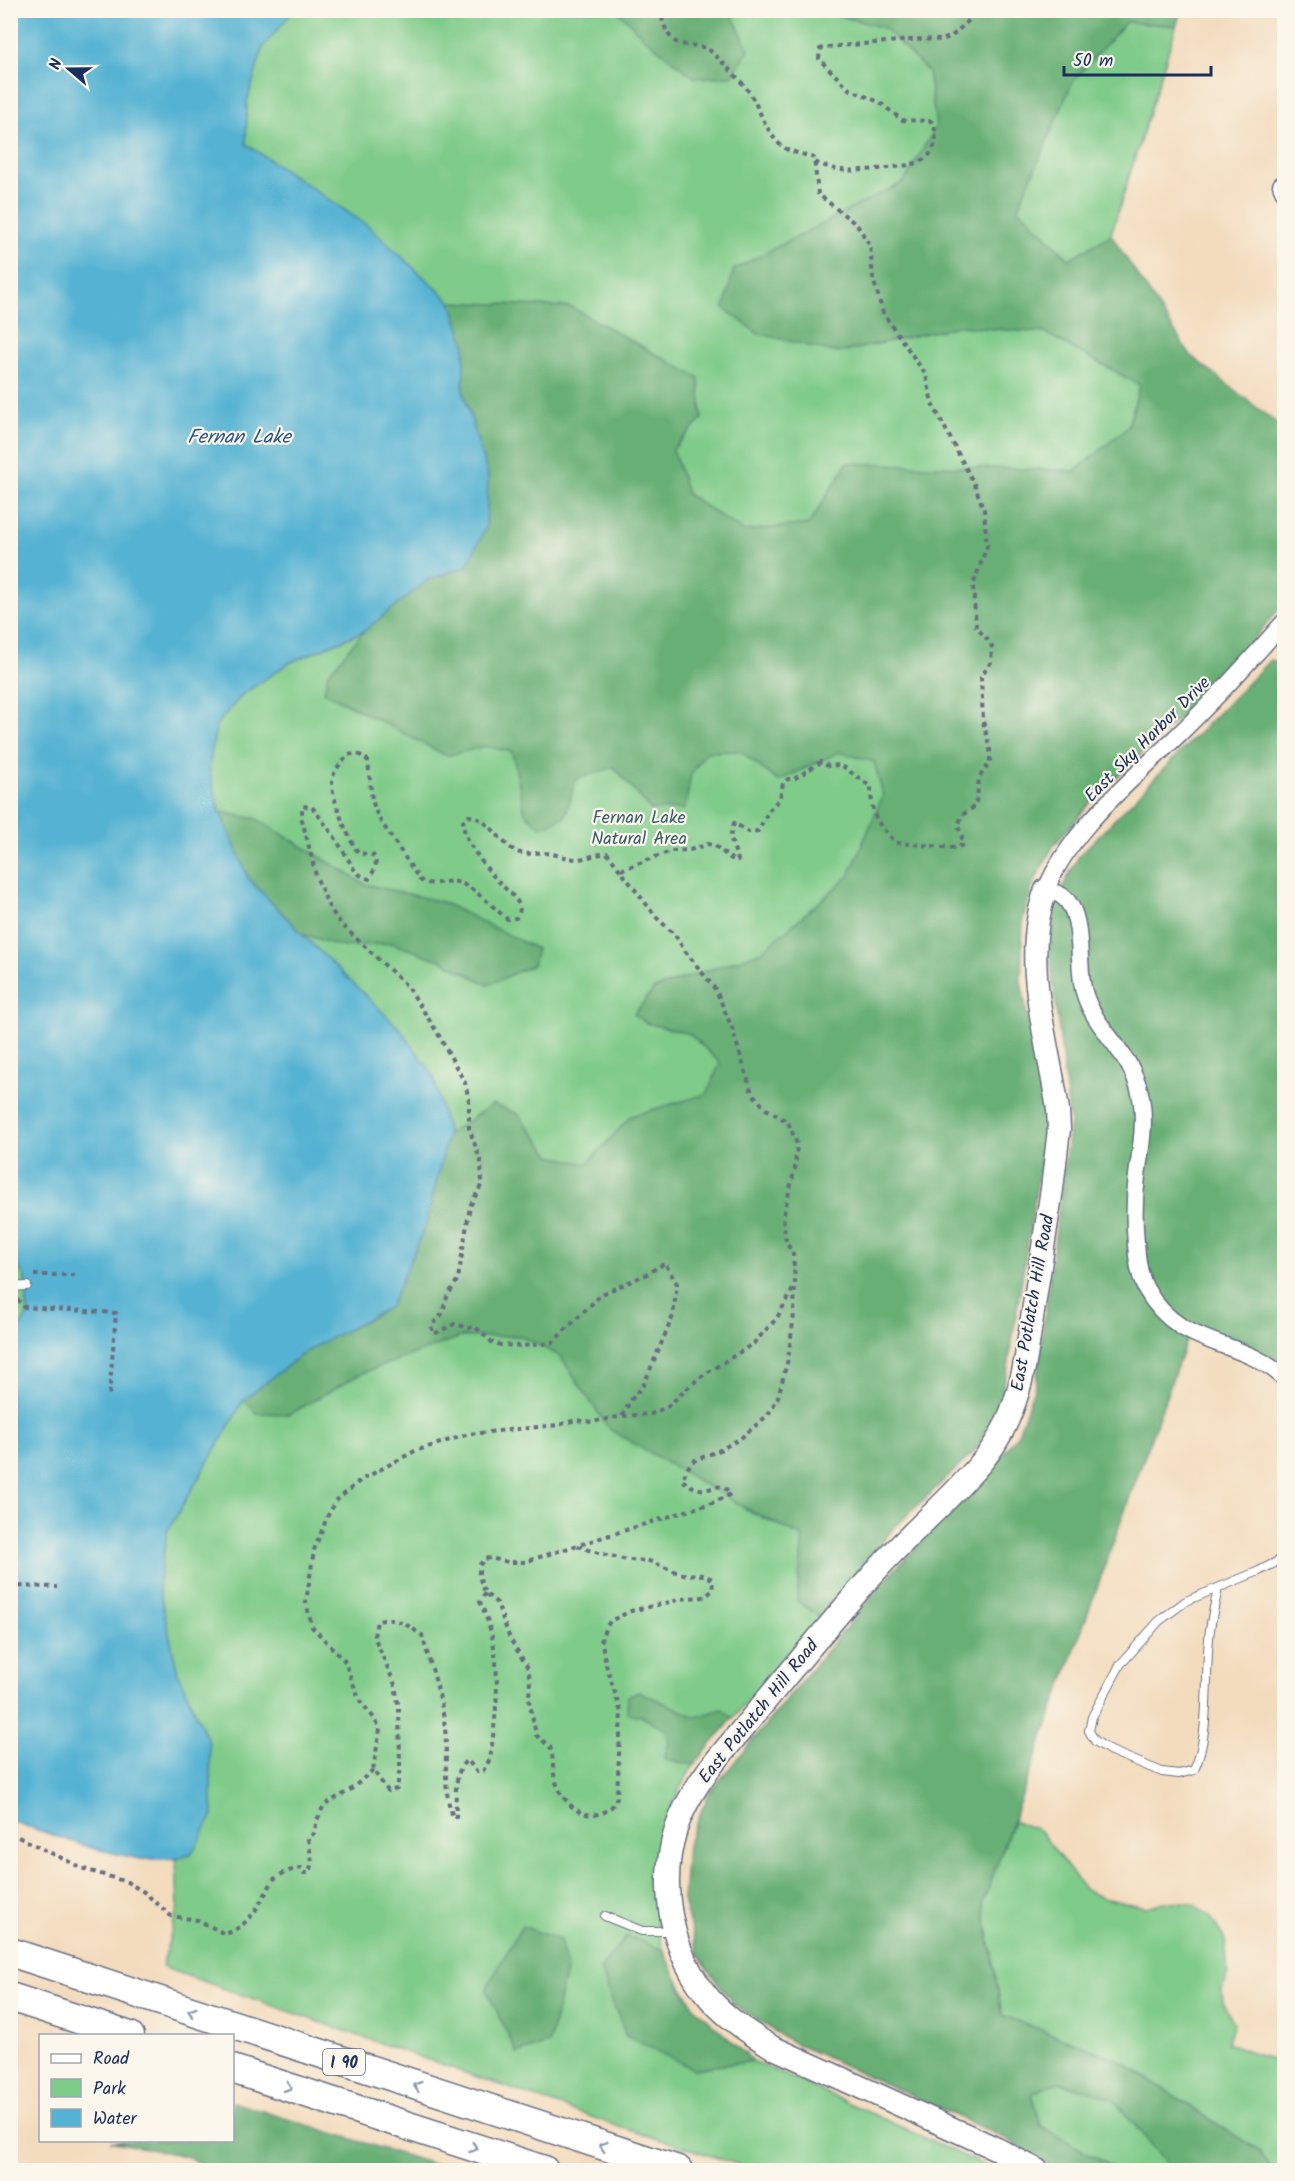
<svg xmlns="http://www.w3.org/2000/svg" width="1295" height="2181" viewBox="0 0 1295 2181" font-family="Kalam,sans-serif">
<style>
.green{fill:#7fcb89;stroke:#4d7d74;stroke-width:1.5}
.forest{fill:#67af75;stroke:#416f6a;stroke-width:1.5}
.water{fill:#55b2d3;stroke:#387098;stroke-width:1.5}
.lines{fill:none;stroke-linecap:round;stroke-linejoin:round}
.lane-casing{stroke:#676c80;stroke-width:10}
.street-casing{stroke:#676c80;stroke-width:19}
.secondary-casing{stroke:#676c80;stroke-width:25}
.highway-casing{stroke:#676c80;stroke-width:31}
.path{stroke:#676c80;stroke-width:4;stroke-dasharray:4.5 4.5;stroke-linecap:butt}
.lane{stroke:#fff;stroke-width:8}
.street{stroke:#fff;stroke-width:16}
.secondary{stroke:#fff;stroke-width:22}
.highway{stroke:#fff;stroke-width:28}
.oneway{stroke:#8d97ae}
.labels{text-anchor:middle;stroke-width:4.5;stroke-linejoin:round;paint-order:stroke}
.shield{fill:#fbf7ec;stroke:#5e6b89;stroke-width:1.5}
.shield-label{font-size:16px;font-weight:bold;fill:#1b2f5e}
.street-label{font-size:18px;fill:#1b2f5e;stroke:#fbf7ec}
.park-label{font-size:18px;fill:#395e6b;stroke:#fbf7ec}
.water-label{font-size:20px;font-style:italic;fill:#2c5681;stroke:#fbf7ec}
</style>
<rect width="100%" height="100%" fill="#fbf7ec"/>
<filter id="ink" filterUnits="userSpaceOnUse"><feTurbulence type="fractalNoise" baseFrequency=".0167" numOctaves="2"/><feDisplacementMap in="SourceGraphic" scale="12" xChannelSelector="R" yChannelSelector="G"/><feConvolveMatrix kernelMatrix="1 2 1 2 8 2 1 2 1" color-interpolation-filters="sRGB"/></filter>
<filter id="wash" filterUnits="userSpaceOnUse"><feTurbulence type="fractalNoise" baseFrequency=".008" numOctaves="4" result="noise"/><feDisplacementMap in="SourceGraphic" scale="24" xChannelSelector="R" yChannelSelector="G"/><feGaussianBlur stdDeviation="1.35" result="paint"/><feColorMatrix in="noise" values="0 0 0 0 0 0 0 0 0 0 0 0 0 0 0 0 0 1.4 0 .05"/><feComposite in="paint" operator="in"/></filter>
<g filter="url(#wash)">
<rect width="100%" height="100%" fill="#f3dcbe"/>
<g class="green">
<path d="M293,10l888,1 -106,338 65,36 -12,42 -53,44 -37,-2 -293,1040 58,28 -6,64 23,16 -87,101 -11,-9 7,14c-12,14 -25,28 -35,42 -37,54 -47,121 -31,184 6,21 21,37 30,57 4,9 0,50 0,63l60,-8 78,34 164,75h-239l-136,-43 -458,-160 16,-60 -2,-48 16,-6 17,-110 -31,-69 -20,-89 9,-53 77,-132 58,-466 -53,-55 -29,-67 -11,-43 7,-44 27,-31 46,-31 75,-32 4,-405 -122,-82 1,-43 16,-54z"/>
<path d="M11,1264l8,4 6,9 3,36 -8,16 -9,8z"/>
<path d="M1013,1821l26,9 46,60 18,8 43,9 18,-5 29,2 19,15 13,21 3,33 -6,17 1,13 11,20 -7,20 57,21v106h-12l-13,-19 -140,-91 -117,-45 -19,-112z"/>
<path d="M1059,2082l54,17 59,71h-55l-76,-43 -9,-34z"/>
</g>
<g class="forest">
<path d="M618,11h112l19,39 -17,26 -37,2 -53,-42z"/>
<path d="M822,11h359l-5,15 -50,-4 -53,59 -55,127 51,51 42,-24 79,120 94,74v174l-62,74 -128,122 -40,46 -20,37 -11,37 -2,62 20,113 4,39 -37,234 -11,46 -23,39 -81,77 -73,88 -23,-16 6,-64 -58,-29 -136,-79 -49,-73 -39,-20 -61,1 -100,37 -70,40 -34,-1 -12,-13 61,-48 85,-45 36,-83 22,-90 45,-30 25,10 34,42 35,8 44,-48 76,-22 13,-31 -30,-29 -44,-11 -12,-9 20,-25 107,-37 88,-76 34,-81 -9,-33 -35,-10 -61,29 -38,-30 -34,1 -15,22 -6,35 -34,1 -37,-43 -38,12 -11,38 -24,10 -16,-14 -13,-61 -27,-6 -38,10 -123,-64 4,-18 36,-43 64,-51 39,-14 21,-90 -25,-85 2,-47 -14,-42 120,5 128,71 3,41 -29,30 14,45 56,37 66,-7 38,-61 228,8 53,-44 12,-42 -95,-52 -87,-7 -120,27 -81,-20 -33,-25 10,-39 170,-87 32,-56 -8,-54 -44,-44z"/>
<path d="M1270,660l14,5v701l-92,-41 -209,578 19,112 117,45 140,91 13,19h-100l-59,-71 -54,-17 -27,11 9,33 76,44h-60l-50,-31 -217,-98 -57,-37 -35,-50 -15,-54 4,-55 22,-52 183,-221 100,-102 26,-36 18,-51 34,-261 -21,-175 6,-45 24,-46z"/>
<path d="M220,812l37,7 108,65 77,18 95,47 -4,16 -45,20 -45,-24 -52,-18 -48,4 -41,-13 -53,-55z"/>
<path d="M638,1691l58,26 26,-8 11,9 -39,47 -30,-6 5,-16 -3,-13 -25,-14 -14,-3 1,-17z"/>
<path d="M522,1926l38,14 7,27 -18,77 -32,9 -31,-64z"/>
<path d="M627,1936l37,14 15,34 15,23 59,54 -60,8 -67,-33 -26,-67z"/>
<path d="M233,2102l219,68h-240l-23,-13 -79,-16 122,-1z"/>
</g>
<path class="water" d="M11,11h282l-30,36 -16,54 -1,43 122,82 83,76 14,42 -2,47 25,85 -2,51 -19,39 -39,14 -64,51 -75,32 -46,31 -27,31 -7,44 11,43 29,67 53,55 98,95 33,45 15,60 -22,90 -36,83 -85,45 -61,48 -77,132 -9,53 20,89 31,69 4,72 -21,38 -16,6h-36l-49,-11 -80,-27 -1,-484 10,-8 8,-16 -3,-36 -6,-9 -9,-4z"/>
</g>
<g filter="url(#ink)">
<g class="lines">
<defs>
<g id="lane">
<path d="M10,1287l17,-1"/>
<path d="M1218,1588c-3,17 -8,34 -9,51 -4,37 1,99 -15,131l-15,4 -17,-2 -51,-21 -16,-10 -6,-10 3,-14 28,-52 39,-44 27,-20 73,-30 25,-13"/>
<path d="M605,1916l37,15h31"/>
</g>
<g id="street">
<path d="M1281,185l3,7"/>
<path d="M1284,622c-35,40 -70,79 -109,116 -45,44 -106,93 -129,152 5,2 12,3 16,6 24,17 14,70 22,96 12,42 52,61 58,112 3,24 -2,48 -5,72 -3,23 -3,46 -1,68 1,15 3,32 10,45 35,62 94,47 138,89"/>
</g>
<path id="secondary" d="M1037,2170l-40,-21 -225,-102c-23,-14 -44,-28 -62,-48 -39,-45 -52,-113 -34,-170 7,-22 19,-41 33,-60 55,-66 109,-132 165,-196 35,-40 78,-74 111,-115 23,-29 35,-66 41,-101l26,-168 7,-60 -1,-19c-10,-70 -38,-151 -12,-220"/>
<g id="highway">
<path d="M10,1952l668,218"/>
<path d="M10,1997l120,39"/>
<path d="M232,2069l312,101"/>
</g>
</defs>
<use href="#lane" class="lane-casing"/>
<use href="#street" class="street-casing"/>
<use href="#secondary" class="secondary-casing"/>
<use href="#highway" class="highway-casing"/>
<g class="path">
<path d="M815,162c9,4 18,7 27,8 12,2 70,-3 79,-9 15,-7 19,-27 10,-40l-29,-1 -23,-18 -30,-13 -30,-30 1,-10 7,-2 96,-8 19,1 10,-4 28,-26"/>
<path d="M621,870l50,-19 19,-1 18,-6 6,1 20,16 4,-1 -8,-23 4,-14 15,9 9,-1 10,-19 12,-14 3,-15 5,-4h6l27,-17 8,4 12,-1 30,22c0,27 5,38 27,56l59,5 5,-3v-8l-4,-11 4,-11 12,-8 3,-9 2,-20 11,-16v-12l-7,-29 -2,-44 10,-15 1,-15 -3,-6 -13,-14 -3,-42 14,-39 -3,-36 -10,-26 -42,-81 -6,-28 -43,-62 -10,-35 -3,-33 -13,-20 -39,-31 -4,-36c-9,-4 -23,-5 -31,-11 -16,-12 -23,-38 -34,-55 -9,-13 -23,-26 -34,-37 -23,-23 -43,10 -55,-45"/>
<path d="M34,1275h44"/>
<path d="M17,1299l7,8 92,6 -7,84"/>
<path d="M623,1416l28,-2 16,-7 32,-29 55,-35 23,-25 17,-31"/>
<path d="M10,1586l47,1"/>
<path d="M485,1593l-5,9c23,49 18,98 11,150l-1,7 -7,12 -6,1 -8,-10 -3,-1c-13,12 -10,40 -10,56h-3c-12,-30 -4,-65 -9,-97 -4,-28 -14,-57 -22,-85 -17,-11 -24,-18 -45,-14l-3,15 21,49 4,24 1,57 -3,23 -9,2 -15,-21 7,-41 -6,-11 -14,-17 -16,-41 -32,-33 -6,-25 8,-52 14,-35 9,-15 24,-20 54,-29 35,-11 19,-6 89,-9 18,-5 16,2 30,-6 9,-16 13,-16 29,-68 4,-32 -12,-21 -20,12 -43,19 -50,49 -30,3 -21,-1 -8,-2 -19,-17 -5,2 -15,-4 -20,10 -3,-8 11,-12 5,-17 11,-18 12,-73 12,-22 -1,-22 -12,-34v-28l-4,-17 -28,-51 -29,-45 -67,-63 -12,-17 -13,-31 -5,-21 -9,-35v-14l10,1 22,29 20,33 6,6 9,4c5,-9 10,-15 4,-24l-14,-2c-9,-9 -28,-57 -27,-70 0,-11 9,-20 16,-28 8,-2 14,-1 20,6l4,39 6,17 42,63c12,8 25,-1 37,2 15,3 38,27 50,37l9,-1c3,-4 5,-8 3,-13 -3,-8 -13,-15 -18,-21 -13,-13 -39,-44 -38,-63l6,-5c20,3 28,22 43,33 12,8 19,3 31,4 11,0 21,5 32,6 10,0 22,-5 32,-6l50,65 18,17 10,16 31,39 16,38 20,65 14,16 22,13 9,22 -2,24 -12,49 3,25 7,12 2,26 -1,35 -6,44 -10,38 -10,18 -27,23 -21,12 -29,12 -9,18c5,4 11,8 18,9 13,3 18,-10 31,5l-19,9 -188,59h-16l-18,-4 -6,1 -5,7v8l3,13 3,6 12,10 13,36 18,29 2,12 -1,20 7,35 14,12c4,10 2,22 5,32 5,18 22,40 43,35 10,-2 16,-8 19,-17l4,-85 -16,-51 -4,-24 9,-16 21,-10 56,-13 18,-1 8,-7 -1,-11 -8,-4 -23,-1 -32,-13 -22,-1 -36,-9 -16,-6"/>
<path d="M10,1833l74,36 43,13 17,10 27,24 27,4 27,14c22,-7 31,-24 42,-43 2,-3 5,-10 7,-12 6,-5 20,-11 27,-11l3,5h5l3,-11 -4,-23 6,-6 3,-13 7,-15 26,-15 23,-20"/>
</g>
<use href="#lane" class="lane"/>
<use href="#street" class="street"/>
<use href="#secondary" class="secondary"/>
<use href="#highway" class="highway"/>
</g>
<defs><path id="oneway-chevron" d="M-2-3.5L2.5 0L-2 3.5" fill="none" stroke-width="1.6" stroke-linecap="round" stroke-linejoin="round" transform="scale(1.5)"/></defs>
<g class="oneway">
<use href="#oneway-chevron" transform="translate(192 2012) rotate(-162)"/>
<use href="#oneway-chevron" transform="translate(417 2086) rotate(-162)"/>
<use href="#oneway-chevron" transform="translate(288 2087) rotate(18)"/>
<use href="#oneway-chevron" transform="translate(603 2146) rotate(-162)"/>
<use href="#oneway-chevron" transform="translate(474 2148) rotate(18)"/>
</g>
</g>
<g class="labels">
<rect class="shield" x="323" y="2049" width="42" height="26" rx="4.5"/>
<g class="shield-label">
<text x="344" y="2068">I 90</text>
</g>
<g class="street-label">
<text transform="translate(1147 739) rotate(-45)" y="6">East Sky Harbor Drive</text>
<text transform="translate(1032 1303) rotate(-80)" y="6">East Potlatch Hill Road</text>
<text transform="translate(758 1711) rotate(-51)" y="6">East Potlatch Hill Road</text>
</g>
<g class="park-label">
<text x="639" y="823">Fernan Lake<tspan x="639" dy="21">Natural Area</tspan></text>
</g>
<g class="water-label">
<text x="239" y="443">Fernan Lake</text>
</g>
</g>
<rect width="1295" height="2181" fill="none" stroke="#fbf7ec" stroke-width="36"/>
<rect x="39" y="2034" width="195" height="108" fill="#fbf7ec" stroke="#a1a7b3" stroke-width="1.5"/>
<rect x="51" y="2054" width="30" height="9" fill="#ffffff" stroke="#a1a7b3" stroke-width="1.5"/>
<text x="93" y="2064" font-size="18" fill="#1b2f5e">Road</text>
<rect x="51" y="2079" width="30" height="18" fill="#7fcb89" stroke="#a1a7b3" stroke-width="1.5"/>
<text x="93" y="2094" font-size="18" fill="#1b2f5e">Park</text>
<rect x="51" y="2109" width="30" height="18" fill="#55b2d3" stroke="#a1a7b3" stroke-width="1.5"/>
<text x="93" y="2124" font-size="18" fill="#1b2f5e">Water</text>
<g transform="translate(69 69) rotate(290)" stroke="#fbf7ec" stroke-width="4.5" paint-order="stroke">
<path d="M0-4.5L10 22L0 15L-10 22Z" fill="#1b2f5e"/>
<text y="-9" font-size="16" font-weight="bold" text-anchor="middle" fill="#1b2f5e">N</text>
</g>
<path d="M1064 66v9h147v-9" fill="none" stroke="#1b2f5e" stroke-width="3"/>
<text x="1073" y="66" font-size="18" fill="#1b2f5e" stroke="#fbf7ec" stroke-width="4.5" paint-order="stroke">50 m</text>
</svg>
